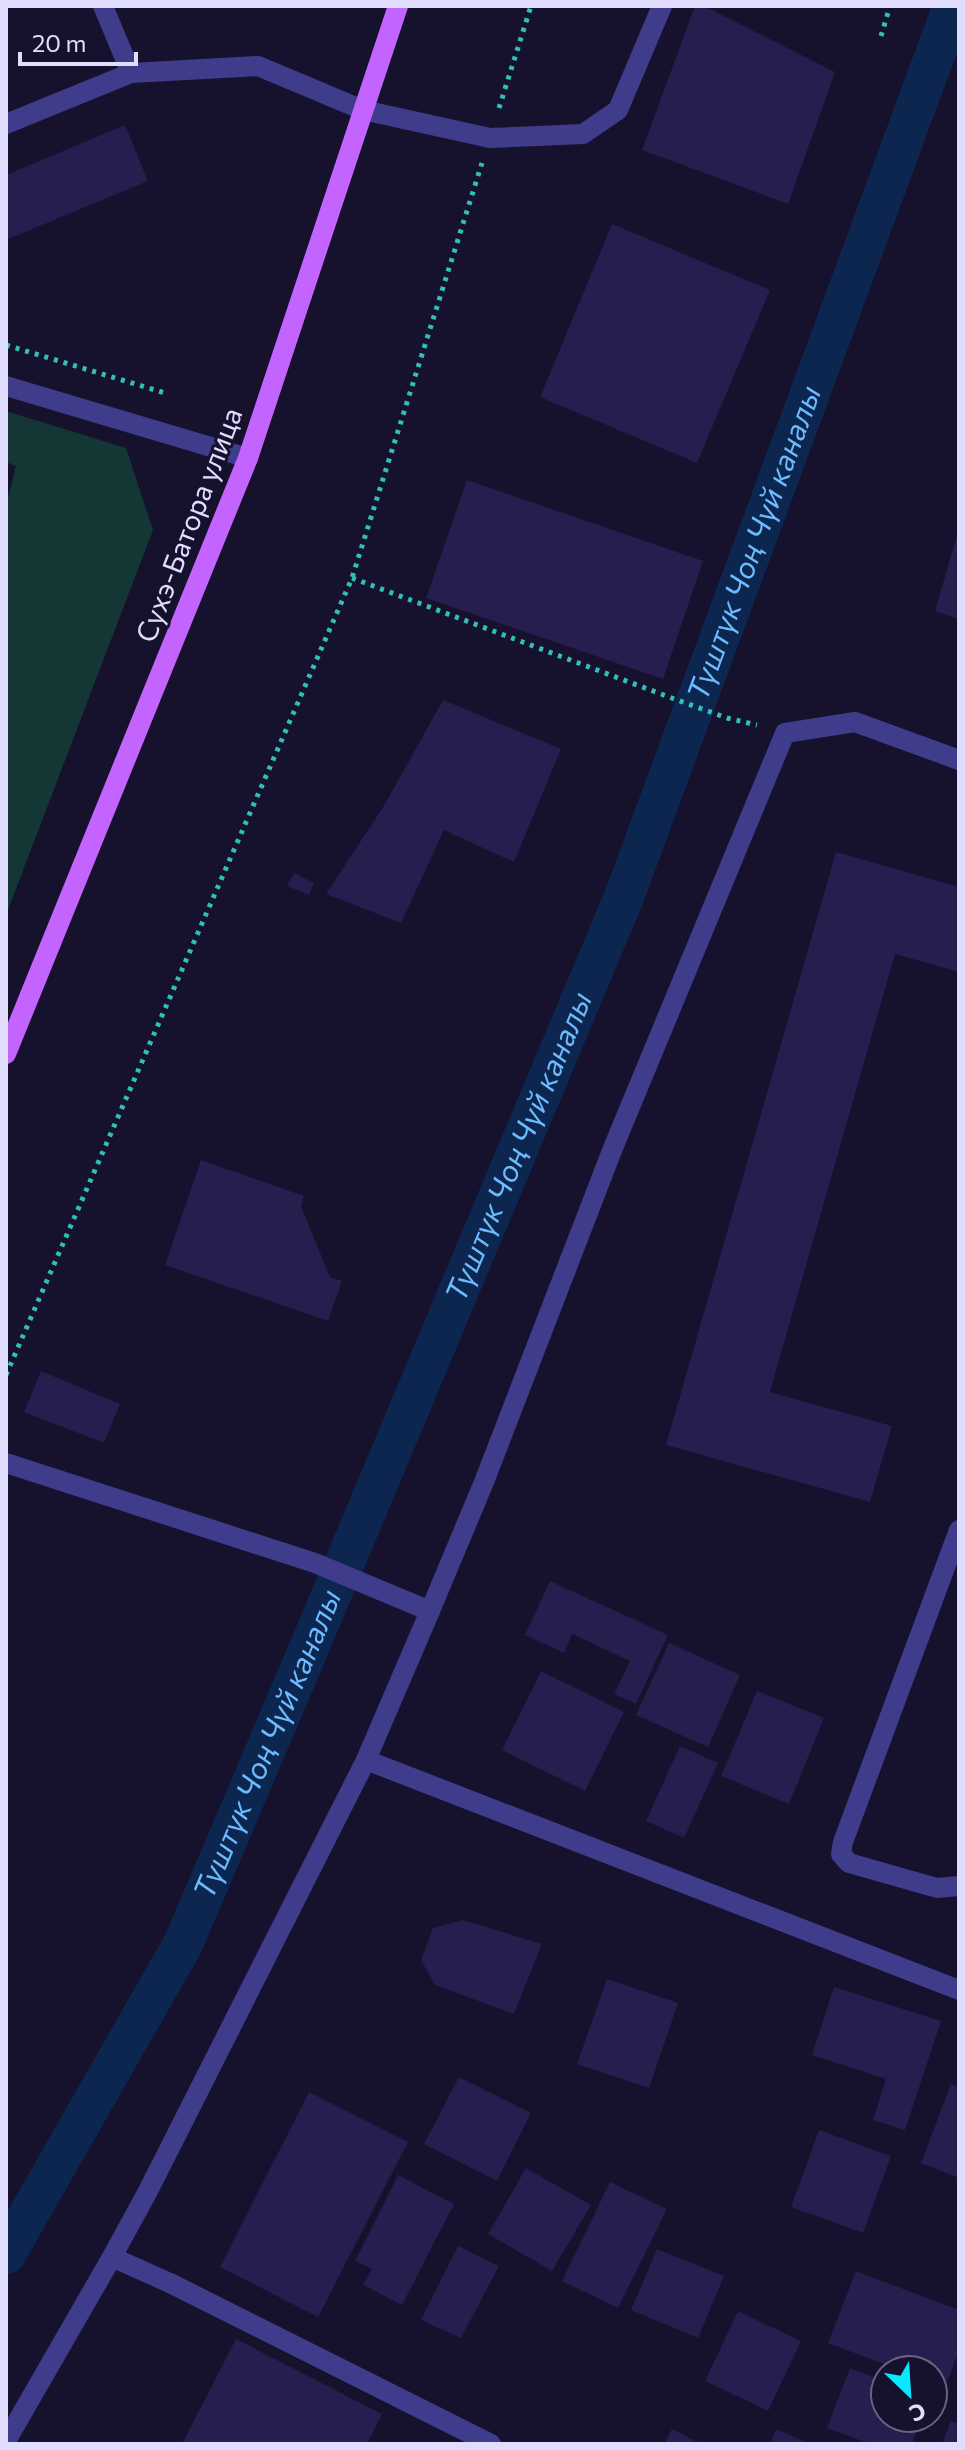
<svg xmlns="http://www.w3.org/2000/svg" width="965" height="2450" viewBox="0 0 965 2450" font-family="Commissioner,sans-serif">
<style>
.green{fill:#143635}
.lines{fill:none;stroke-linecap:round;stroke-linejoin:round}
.canal{stroke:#0d2650;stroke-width:40}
.building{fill:#271d4e}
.path{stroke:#30c0b6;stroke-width:5;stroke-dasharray:4 6;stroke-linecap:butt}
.lane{stroke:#3f3c8b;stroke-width:20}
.street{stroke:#3f3c8b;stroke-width:20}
.primary{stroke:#c464ff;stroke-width:20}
.labels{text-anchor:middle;stroke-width:6;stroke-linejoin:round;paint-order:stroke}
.street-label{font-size:28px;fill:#e0ddff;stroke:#16112c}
.water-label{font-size:30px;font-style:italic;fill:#6bbbff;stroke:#16112c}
</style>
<rect width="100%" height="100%" fill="#16112c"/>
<path class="green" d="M6,411l120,37 27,82 -147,385v-410l10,-39 -10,-4z"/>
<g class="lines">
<path class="canal" id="s1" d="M6,2254l177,-310 118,-277 323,-770 329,-891"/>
</g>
<g class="building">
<path d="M695,6h9l131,66 -47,132 -146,-54z"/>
<path d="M125,125l23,56 -142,59v-65z"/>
<path d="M612,224l158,66 -73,173 -157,-66z"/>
<path d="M467,480l236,81 -40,118 -237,-81z"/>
<path d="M958,532h1v87l-24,-8z"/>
<path d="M443,700l118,49 -47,113 -70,-32 -43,93 -75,-29 59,-90z"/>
<path d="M836,852l123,35v85l-64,-18 -125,438 122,34 -22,76 -204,-57z"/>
<path d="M294,873l20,10 -5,12 -22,-9z"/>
<path d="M201,1160l103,36 -3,10 29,71 12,4 -14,40 -163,-56z"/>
<path d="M41,1371l79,33 -16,39 -80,-31z"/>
<path d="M550,1581l118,54 -32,69 -22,-10 16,-33 -58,-27 -8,19 -39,-18z"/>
<path d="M669,1643l71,32 -32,72 -72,-32z"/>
<path d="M541,1671l83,41 -39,79 -83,-41z"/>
<path d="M757,1691l67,27 -35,86 -68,-28z"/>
<path d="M680,1746l38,17 -34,75 -38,-17z"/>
<path d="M463,1920l79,24 -28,70 -79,-29 -14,-25 12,-32z"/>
<path d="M607,1979l71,24 -29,85 -72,-24z"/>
<path d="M834,1987l107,34 -36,109 -32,-10 13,-41 -74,-24z"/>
<path d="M459,2077l72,36 -34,68 -73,-37z"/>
<path d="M951,2084l8,3v91l-38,-15z"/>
<path d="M309,2092l99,50 -90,175 -98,-50z"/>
<path d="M819,2130l72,26 -28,77 -72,-26z"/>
<path d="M526,2168l65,37 -39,66 -64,-37z"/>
<path d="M398,2175l56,29 -52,101 -39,-20 9,-16 -17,-8z"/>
<path d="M610,2182l57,27 -49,99 -56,-27z"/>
<path d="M458,2246l41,20 -38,72 -40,-18z"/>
<path d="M657,2249l67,27 -26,62 -67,-28z"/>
<path d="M856,2271l103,39v41l-14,36 -12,-5v-12h-33l-72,-27z"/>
<path d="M738,2311l63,30 -33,70 -63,-30z"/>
<path d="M236,2339l146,75 -15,30h-185z"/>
<path d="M850,2368l35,13v37h37l-10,26h-42l-43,-16z"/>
<path d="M951,2421l8,3v20h-17z"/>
<path d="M672,2429l29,15h-37z"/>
<path d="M776,2429l35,15h-41z"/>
</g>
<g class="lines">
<g class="path">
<path d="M881,36l9,-30"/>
<path d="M499,108l32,-102"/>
<path d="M6,345l159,48"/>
<path d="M352,578l317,119 58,21 30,7"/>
<path d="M6,1375l346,-797 130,-415"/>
</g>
<g class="lane">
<path d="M103,6l28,67 127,-7 105,44 127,28 93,-4 35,-24 44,-104"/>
<path d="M6,124l125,-51"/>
<path d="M6,1463l309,100 115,48 54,-129 129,-334 172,-415 70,-11 104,38"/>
<path d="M959,1530l-116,312 -2,12 8,9 88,25 22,-2"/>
<path d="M430,1611l-64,149 593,230"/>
<path d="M366,1760l-218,431 -36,66 58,26 321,161"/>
<path d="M6,2441l106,-184"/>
</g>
<path class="street" d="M6,386l242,72"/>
<path class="primary" d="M6,1054l242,-596 150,-452"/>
</g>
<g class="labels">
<g class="street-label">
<text transform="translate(189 525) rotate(-69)" y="10">Сухэ-Батора улица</text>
</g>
<g class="water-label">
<text dy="10" stroke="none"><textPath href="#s1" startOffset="1870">Түштүк Чоң Чүй каналы</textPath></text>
<text dy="10" stroke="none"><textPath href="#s1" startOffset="1222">Түштүк Чоң Чүй каналы</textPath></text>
<text dy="10" stroke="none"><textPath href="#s1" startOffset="574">Түштүк Чоң Чүй каналы</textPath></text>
</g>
</g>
<rect width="965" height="2450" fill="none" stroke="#e0ddff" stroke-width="16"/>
<g transform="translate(909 2394) rotate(155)"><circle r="38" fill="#16112c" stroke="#676380" stroke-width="2"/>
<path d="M0-6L14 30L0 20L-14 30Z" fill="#09e8ff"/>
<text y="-12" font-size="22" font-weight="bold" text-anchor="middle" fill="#e0ddff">С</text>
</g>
<path d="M20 52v12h116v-12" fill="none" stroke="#e0ddff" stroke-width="4"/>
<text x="32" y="52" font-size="24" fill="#e0ddff" stroke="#16112c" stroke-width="6" paint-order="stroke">20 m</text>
</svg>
